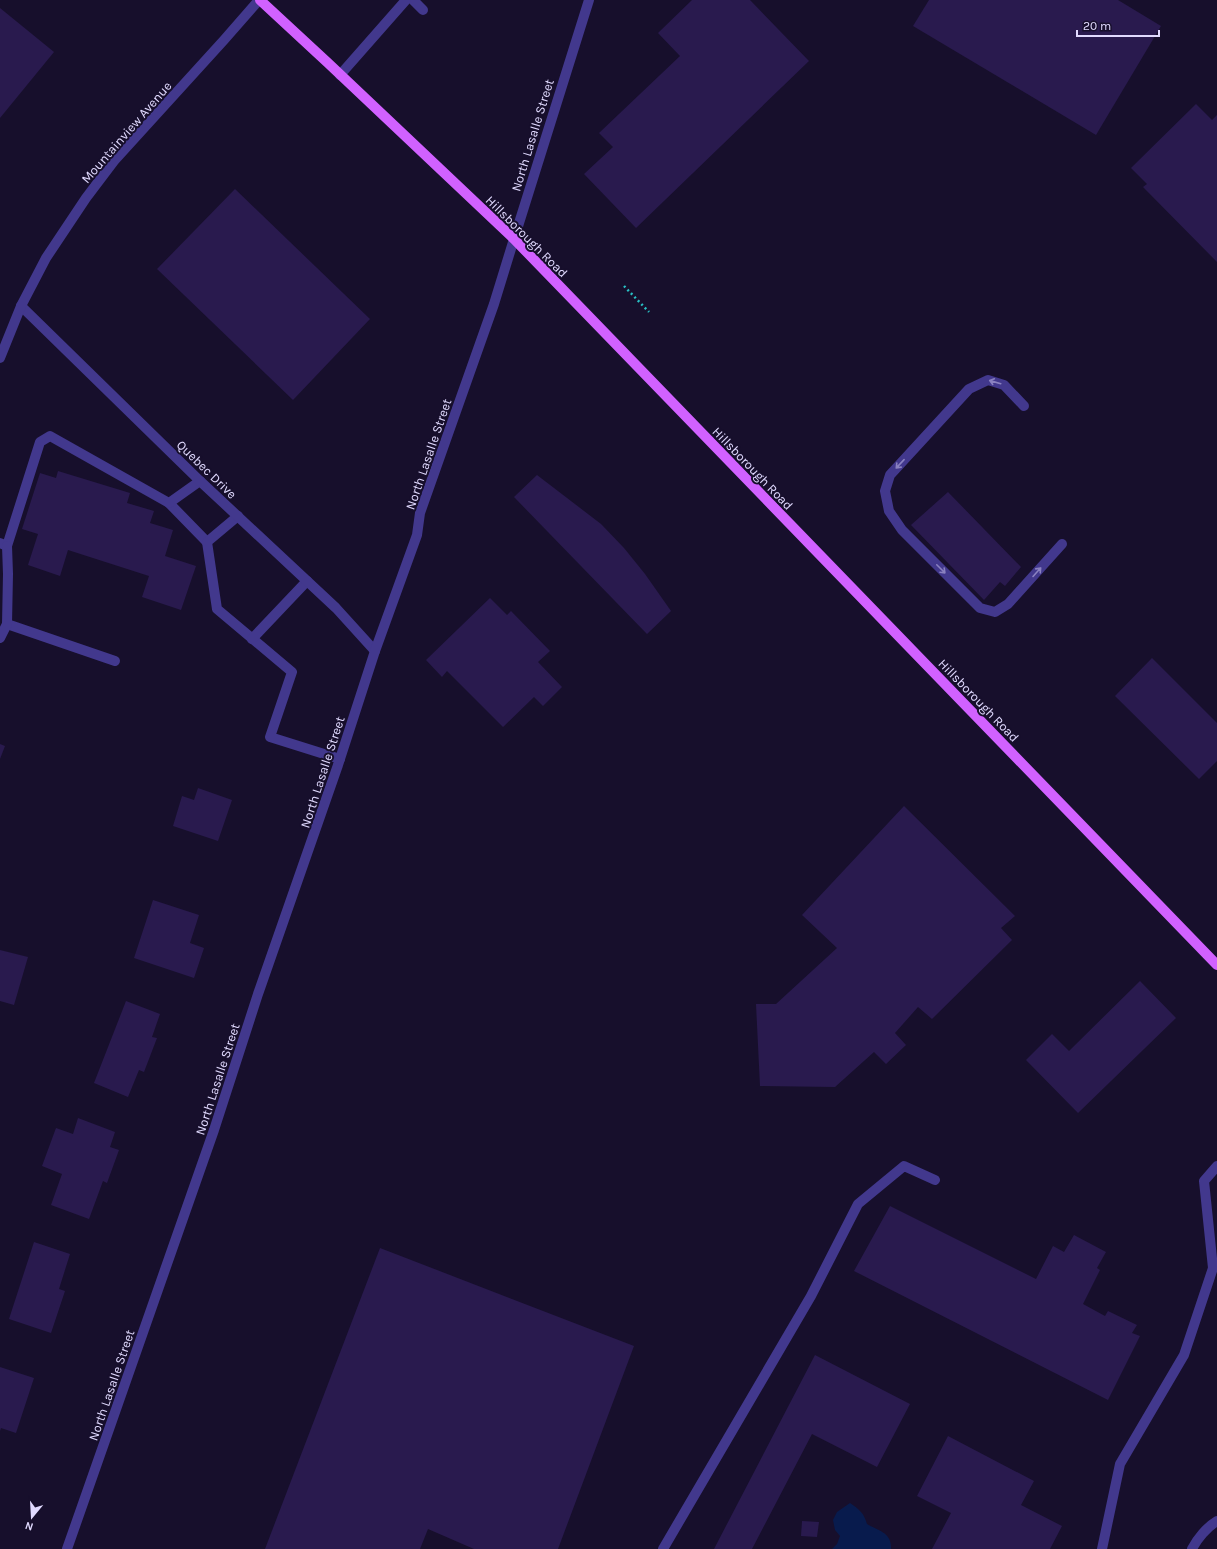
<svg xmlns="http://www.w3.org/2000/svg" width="1217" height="1549" viewBox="0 0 1217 1549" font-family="Karla,sans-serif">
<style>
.water{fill:#081b4d}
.building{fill:#291a4e}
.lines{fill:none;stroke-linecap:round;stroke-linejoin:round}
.path{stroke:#29c0c4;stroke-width:2.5;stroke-dasharray:2 3;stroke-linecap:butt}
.service{stroke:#42388d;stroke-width:10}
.minor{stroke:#42388d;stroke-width:10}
.tertiary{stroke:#42388d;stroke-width:10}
.primary{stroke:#d161ff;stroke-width:10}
.oneway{stroke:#8a81c0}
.labels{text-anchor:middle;stroke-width:4;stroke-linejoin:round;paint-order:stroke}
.street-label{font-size:13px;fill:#e1daff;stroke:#170f2c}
</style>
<rect width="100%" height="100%" fill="#170f2c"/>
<path class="water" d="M850,1503c9,6 14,10 17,21 11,7 25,8 24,25h-59l5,-5 3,-8 -5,-6 -2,-10 4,-8z"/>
<g class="building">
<path d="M692,0h58l59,61 -173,167 -52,-54 29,-27 -14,-14 81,-77 -22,-23z"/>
<path d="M929,0h189l43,26 -65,109 -183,-109z"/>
<path d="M0,8l54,44 -54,66z"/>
<path d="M1196,104l16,16 5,-5v147l-74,-75 4,-3 -16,-16z"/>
<path d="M235,189l135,130 -77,81 -136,-131z"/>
<path d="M58,471l72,22 -3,10 27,8 -4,12 23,7 -8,26 31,10 -15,44 -39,-13 7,-21 -81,-26 -8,26 -32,-11 10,-31 -16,-5 18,-56 16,5z"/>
<path d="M537,475l64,49 23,24 21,26 26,37 -24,23 -133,-137z"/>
<path d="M948,492l73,75 -16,19 -5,-4 -16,18 -73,-75z"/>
<path d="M490,598l17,17 4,-4 39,40 -12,11 24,25 -19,19 -9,-9 -31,30 -56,-56 -5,6 -16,-17z"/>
<path d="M1152,658l65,65v38l-18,18 -84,-83z"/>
<path d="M0,744l5,2 -5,13z"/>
<path d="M198,788l34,12 -14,41 -45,-15 9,-30 12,4z"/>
<path d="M904,806l111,110 -14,12 11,12 -80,79 -14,-12 -23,26 11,12 -20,19 -12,-12 -39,35 -75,-1 -4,-82h20l61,-56 -35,-33z"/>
<path d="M153,900l46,15 -9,28 14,5 -10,30 -60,-20z"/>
<path d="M0,950l28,7 -14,48 -14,-4z"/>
<path d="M1140,981l36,37 -98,95 -52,-53 26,-26 17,17z"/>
<path d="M126,1001l34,13 -8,23 5,1 -13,34 -5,-2 -11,27 -34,-14z"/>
<path d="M78,1118l37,14 -5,15 9,3 -12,33 -4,-2 -14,38 -38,-14 11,-31 -20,-8 14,-38 17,6z"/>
<path d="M890,1206l146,73 17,-33 11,6 10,-17 32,17 -9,16 3,2 -17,34 22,12 3,-5 29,14 -5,8 8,3 -32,64 -254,-129z"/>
<path d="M34,1242l36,12 -11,35 6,2 -14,42 -42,-14z"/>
<path d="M380,1248l254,98 -76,203h-84l-46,-20 -8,20h-155z"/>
<path d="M815,1355l95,49 -33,63 -65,-33 -60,115h-38z"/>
<path d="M0,1367l34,11 -18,55 -15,-5 -1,3z"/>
<path d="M948,1436l86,45 -13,24 41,21 -12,23h-118l19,-36 -34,-17z"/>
<path d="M802,1521l17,1 -2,15 -16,-1z"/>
</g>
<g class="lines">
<path class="path" d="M624,286l25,26"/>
<g class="service">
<path d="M413,0l10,10"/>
<path d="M340,75l66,-75"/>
<path d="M1024,406l-20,-21 -16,-5 -19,9 -79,86 -5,16 4,20 13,19 78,78 15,4 13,-8 54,-60"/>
<path d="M169,503l38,39"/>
<path d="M238,516l-31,26 10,67 75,63 -22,65 70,22"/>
<path d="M0,543l7,3 33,-104 10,-6 119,67 31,-22"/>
<path d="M7,624l108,37"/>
<path d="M0,638l7,-14 1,-50 -1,-28"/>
<path d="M252,639l55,-58"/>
<path d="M663,1549l148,-253 47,-92 46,-38 31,14"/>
<path d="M1102,1549l18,-85 64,-109 29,-87 -9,-87 13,-15"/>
<path d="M1192,1549c5,-10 15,-22 25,-28"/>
</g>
<g class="minor">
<path d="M21,306l179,175 136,127 39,43"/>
<path d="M0,358l21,-52 25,-48 40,-60 28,-37 110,-121 35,-40"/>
<path d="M67,1549l147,-419 44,-136 80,-229 37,-114 42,-116 3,-22 74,-209 20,-65"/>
</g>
<path class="tertiary" d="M514,239l75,-239"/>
<path class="primary" d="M260,0l68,63 186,176 703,726"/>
</g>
<defs><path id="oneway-shaft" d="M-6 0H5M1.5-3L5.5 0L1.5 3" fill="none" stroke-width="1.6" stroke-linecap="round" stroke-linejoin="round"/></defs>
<g class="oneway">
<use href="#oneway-shaft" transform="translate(995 382) rotate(-164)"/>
<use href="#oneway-shaft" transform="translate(900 464) rotate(133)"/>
<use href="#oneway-shaft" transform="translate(941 569) rotate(45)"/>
<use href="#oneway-shaft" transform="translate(1037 572) rotate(-48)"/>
</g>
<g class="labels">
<g class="street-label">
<text transform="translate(126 132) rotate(-49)" y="5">Mountainview Avenue</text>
<text transform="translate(532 135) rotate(-73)" y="5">North Lasalle Street</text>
<text transform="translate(527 236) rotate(45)" y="5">Hillsborough Road</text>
<text transform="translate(428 454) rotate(-71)" y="5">North Lasalle Street</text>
<text transform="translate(753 468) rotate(46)" y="5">Hillsborough Road</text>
<text transform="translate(207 469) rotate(44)" y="5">Quebec Drive</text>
<text transform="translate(979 700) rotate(46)" y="5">Hillsborough Road</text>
<text transform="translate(322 772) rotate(-72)" y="5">North Lasalle Street</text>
<text transform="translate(217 1079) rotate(-72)" y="5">North Lasalle Street</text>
<text transform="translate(111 1385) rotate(-71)" y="5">North Lasalle Street</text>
</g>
</g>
<g transform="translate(32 1517) rotate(198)" stroke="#170f2c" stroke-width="3" paint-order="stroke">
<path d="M0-3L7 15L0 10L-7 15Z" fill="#e1daff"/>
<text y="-6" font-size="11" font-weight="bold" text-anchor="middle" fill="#e1daff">N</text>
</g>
<path d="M1077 30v6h82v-6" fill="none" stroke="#e1daff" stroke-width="2"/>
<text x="1083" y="30" font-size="12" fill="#e1daff" stroke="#170f2c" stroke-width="3" paint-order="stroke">20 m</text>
</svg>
